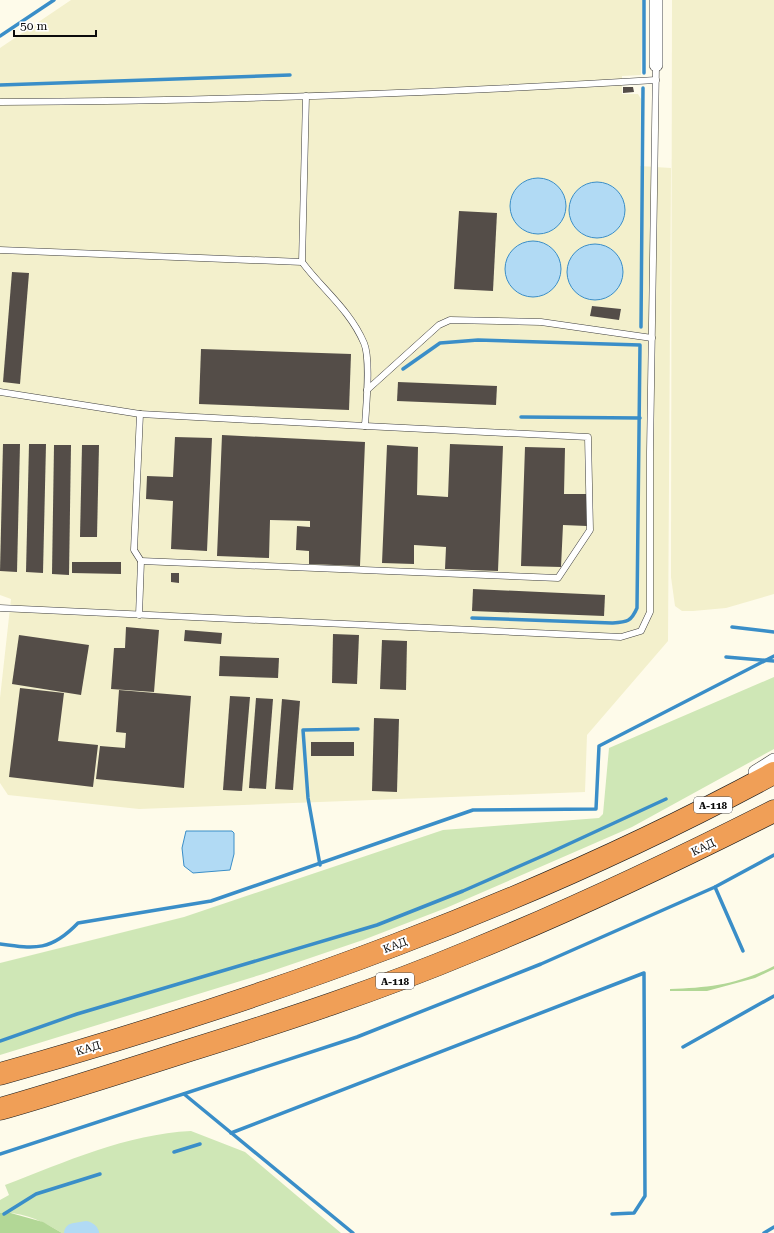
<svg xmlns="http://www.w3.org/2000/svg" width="774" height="1233" viewBox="0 0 774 1233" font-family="'Roboto Serif',serif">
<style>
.farmland{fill:#f3f0cc}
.green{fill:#cfe7b6}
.forest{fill:#b2d796}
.water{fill:#b1daf4;stroke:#3a8ec8}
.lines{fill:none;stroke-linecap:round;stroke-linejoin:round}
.stream{stroke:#3a8ec8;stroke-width:3.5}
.river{stroke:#b1daf4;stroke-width:20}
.building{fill:#544d48}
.service-casing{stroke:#3e3e3e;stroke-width:7}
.minor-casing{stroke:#3e3e3e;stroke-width:14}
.motorway-casing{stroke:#1c1c1c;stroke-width:23}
.service{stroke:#fff;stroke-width:6}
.minor{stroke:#fff;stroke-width:13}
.motorway{stroke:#f09f57;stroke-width:22}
.labels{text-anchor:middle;stroke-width:4;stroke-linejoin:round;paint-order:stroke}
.shield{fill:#fff;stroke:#545454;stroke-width:1}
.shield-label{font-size:10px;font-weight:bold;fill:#0b0b0b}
.street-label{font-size:11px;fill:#0b0b0b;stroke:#fff}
</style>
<rect width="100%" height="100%" fill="#fefbea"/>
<g class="farmland">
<path d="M71,0h572l-2,75 -19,1v18h16l3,5 -1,67 31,2 -3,473 -81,94 -2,57 -446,17 -131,-14 -8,-12v-85l11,-99 -11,-4v-547z"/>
<path d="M672,0h102v594l-48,14 -33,3h-11l-7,-5 -4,-29z"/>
</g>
<g class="green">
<path d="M774,677v72l-142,78 -186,81 -83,32 -100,34 -263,81v-92l184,-46 259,-87 156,-12 4,-4 6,-66z"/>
<path d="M191,1131l54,21 96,81h-279c-18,-11 -40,-22 -62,-20v-13l9,-5 -4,-10c60,-23 122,-51 186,-54z"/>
</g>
<g class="forest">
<path d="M774,966v3l-19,9 -48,13h-37v-2c39,-1 69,-5 104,-23z"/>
<path d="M7,1212l36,10 19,11h-62v-20z"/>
</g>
<g class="water">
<circle cx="538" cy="206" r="28"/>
<circle cx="597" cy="210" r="28"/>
<circle cx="533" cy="269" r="28"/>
<circle cx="595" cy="272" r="28"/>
<path d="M186,831h46l2,2v21l-4,16 -37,3 -9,-7 -2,-18z"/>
</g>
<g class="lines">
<g class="stream">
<path d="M0,36l54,-36"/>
<path d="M644,73v-73"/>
<path d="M0,85l290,-10"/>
<path d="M641,327l2,-239"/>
<path d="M403,369l37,-26 38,-3 162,5 -3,263c-6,14 -10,14 -25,15l-140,-5"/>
<path d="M521,417l119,1"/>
<path d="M732,627l42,5"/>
<path d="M726,657l48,4"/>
<path d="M320,865l-12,-67 -5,-68 55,-1"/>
<path d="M715,887l28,64"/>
<path d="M0,944c36,5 51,7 78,-21l133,-22 262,-91 123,-1 3,-63 175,-90"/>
<path d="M0,1041l77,-27 300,-89 86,-34 84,-37 119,-55"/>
<path d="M683,1047l91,-51"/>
<path d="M184,1094l169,139"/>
<path d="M231,1133l413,-160 1,223 -11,17 -22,1"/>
<path d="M174,1152l26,-8"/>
<path d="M0,1154l357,-117 184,-73 174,-77 59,-32"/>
<path d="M4,1214l32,-20 64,-20"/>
<path d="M764,1233l10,-6"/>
</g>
<path class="river" d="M74,1233l12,-2 3,2"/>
</g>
<g class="building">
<path d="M623,87h10l1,5 -11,1z"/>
<path d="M459,211l38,2 -4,78 -39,-2z"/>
<path d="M12,272l17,1 -9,111 -17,-2z"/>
<path d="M592,306l29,3 -2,11 -29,-4z"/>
<path d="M201,349l150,5 -2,56 -150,-6z"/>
<path d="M398,382l99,4 -1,19 -99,-4z"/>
<path d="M222,435l143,7 -5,124 -51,-2v-13l-13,-1 1,-24 13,1v-6l-40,-1 -1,38 -52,-2z"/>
<path d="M175,437l37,1 -5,113 -36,-2 2,-48 -27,-2 1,-23 26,1z"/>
<path d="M3,444h17l-3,128 -17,-1z"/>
<path d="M29,444h17l-3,129 -17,-1z"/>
<path d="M450,444l53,2 -5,125 -53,-2 1,-22 -32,-2v19l-32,-1 5,-118 31,2 -1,48 31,2z"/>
<path d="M54,445h17l-2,130 -17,-1z"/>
<path d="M82,445h17l-2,92h-17z"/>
<path d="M525,447l40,1 -1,46h24l-1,32 -24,-1 -2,42 -40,-1z"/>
<path d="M72,562h49v12l-49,-1z"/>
<path d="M171,573h8v10l-8,-1z"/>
<path d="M473,589l132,6 -1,21 -132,-5z"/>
<path d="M126,627l33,3 -5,62 -43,-3 3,-41h11z"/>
<path d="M185,630l37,3 -1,11 -37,-3z"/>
<path d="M333,634l26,1 -2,49 -25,-1z"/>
<path d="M19,635l70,10 -8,50 -69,-11z"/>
<path d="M382,640l25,1 -1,49 -26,-1z"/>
<path d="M220,656l59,2 -1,20 -59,-2z"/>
<path d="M20,688l44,5 -6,48 40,4 -5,42 -84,-10z"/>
<path d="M119,690l72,6 -7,92 -88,-9 4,-33 25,2 1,-15 -10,-1z"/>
<path d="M230,696l20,1 -8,94 -19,-1z"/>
<path d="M256,698l17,1 -7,90 -17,-1z"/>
<path d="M282,699l18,2 -7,89 -18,-1z"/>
<path d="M374,718l25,1 -2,73 -25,-1z"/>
<rect x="311" y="742" width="43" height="14"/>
</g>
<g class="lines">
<defs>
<g id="service">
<path d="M0,102c219,-1 438,-9 656,-22"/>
<path d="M0,250l302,12c20,27 48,48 62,81 7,16 2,64 1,83l-225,-12 -6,136 7,11 -2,54"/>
<path d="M302,262l4,-166"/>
<path d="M367,390l72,-65 11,-5 91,2 111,16"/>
<path d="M0,392l140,22"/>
<path d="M141,561l417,17 32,-48 -2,-93 -223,-11"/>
<path d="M0,608l621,29 20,-6 9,-19v-160l6,-387"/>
</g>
<g id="minor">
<path d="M656,65v-65"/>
<path d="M755,772l19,-12"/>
</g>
<g id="motorway">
<path d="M0,1074c267,-75 530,-169 774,-301"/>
<path d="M0,1109c63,-18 125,-38 187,-58 96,-30 191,-61 284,-100 103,-42 204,-90 303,-140"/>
</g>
</defs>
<use href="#service" class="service-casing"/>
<use href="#minor" class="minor-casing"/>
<use href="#motorway" class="motorway-casing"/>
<use href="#service" class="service"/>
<use href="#minor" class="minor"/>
<use href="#motorway" class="motorway"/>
</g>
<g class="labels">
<g class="shield">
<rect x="694" y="797" width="38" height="16" rx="3"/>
<rect x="376" y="973" width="38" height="16" rx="3"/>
</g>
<g class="shield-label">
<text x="713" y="809">А-118</text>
<text x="395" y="985">А-118</text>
</g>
<g class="street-label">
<text transform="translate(703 847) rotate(-26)" y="4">КАД</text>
<text transform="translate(395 945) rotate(-21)" y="4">КАД</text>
<text transform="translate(88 1048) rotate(-17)" y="4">КАД</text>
</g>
</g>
<path d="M14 30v6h82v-6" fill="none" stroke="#0b0b0b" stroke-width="2"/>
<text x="20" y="30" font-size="12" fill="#0b0b0b" stroke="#ffffff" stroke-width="3" paint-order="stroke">50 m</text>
</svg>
